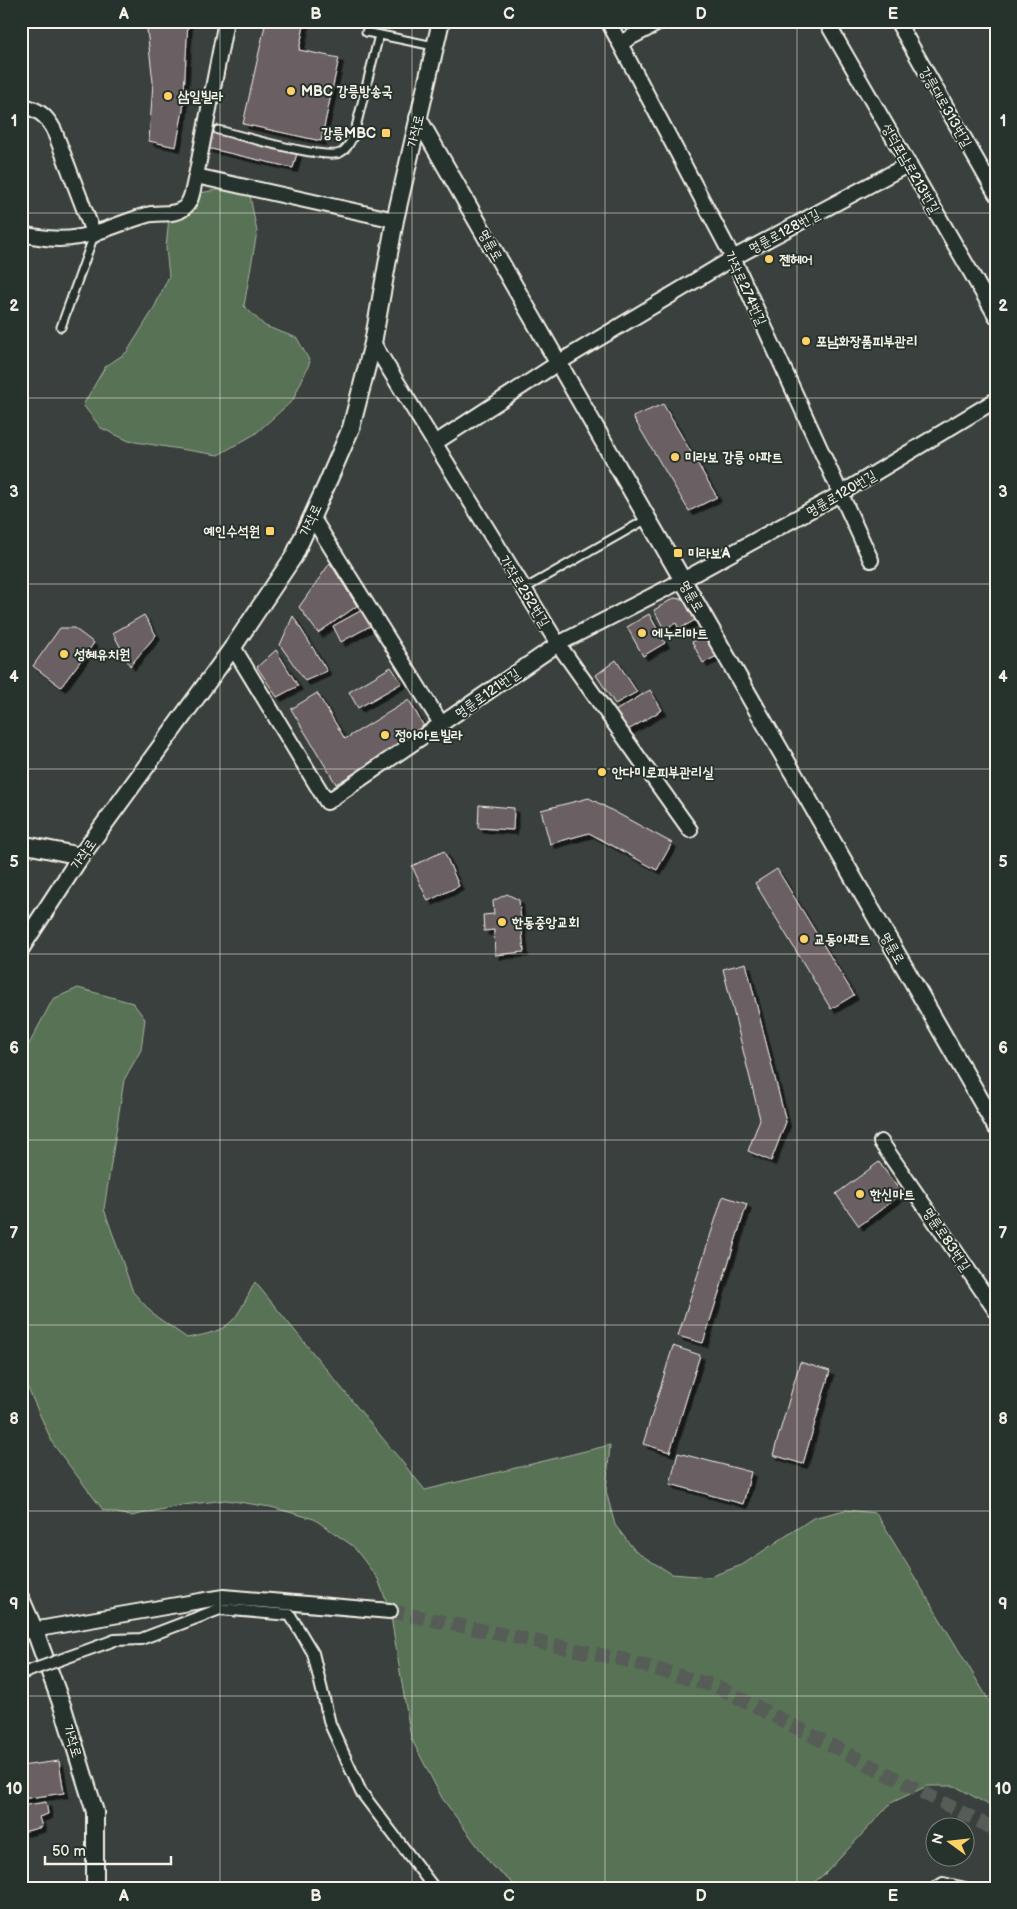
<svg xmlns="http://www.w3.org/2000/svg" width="1017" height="1909" viewBox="0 0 1017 1909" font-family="'Balsamiq Sans','Poor Story',sans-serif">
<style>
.green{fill:#597257;stroke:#a6b2a0}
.building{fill:#6a5f62;stroke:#f4f1e8;filter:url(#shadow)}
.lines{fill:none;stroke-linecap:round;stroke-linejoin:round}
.minor-tunnel{stroke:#565b57;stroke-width:14;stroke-dasharray:14 7;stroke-linecap:butt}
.service-casing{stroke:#f4f1e8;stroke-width:11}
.pedestrian-casing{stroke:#f4f1e8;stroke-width:14}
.minor-casing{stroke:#f4f1e8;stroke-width:18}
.tertiary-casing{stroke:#f4f1e8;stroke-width:20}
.service{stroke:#26332d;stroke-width:7}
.pedestrian{stroke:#26332d;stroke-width:10}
.minor{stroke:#26332d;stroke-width:14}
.tertiary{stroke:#26332d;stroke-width:16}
.pedestrian-bridge-casing{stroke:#f4f1e8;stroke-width:14;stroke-linecap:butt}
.pedestrian-bridge{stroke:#26332d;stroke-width:10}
.grid{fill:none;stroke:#f4f1e8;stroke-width:1;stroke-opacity:0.55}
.poi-dot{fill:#ffd166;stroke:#26332d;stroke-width:2}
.labels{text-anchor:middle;stroke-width:4;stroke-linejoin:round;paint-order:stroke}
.poi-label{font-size:14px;font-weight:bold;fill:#f4f1e8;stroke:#26332d;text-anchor:start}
.street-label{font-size:14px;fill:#f4f1e8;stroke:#26332d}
.neatline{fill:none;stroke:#f4f1e8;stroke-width:2}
.grid-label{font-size:16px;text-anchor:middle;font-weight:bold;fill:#f4f1e8}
</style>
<defs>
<filter id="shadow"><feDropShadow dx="4.5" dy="4.5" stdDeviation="0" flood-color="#0009"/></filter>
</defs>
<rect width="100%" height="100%" fill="#3a403d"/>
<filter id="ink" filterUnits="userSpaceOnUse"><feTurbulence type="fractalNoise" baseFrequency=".02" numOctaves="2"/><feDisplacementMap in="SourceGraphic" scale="10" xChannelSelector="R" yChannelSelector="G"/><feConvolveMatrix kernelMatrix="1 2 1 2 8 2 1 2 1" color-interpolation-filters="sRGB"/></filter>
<g filter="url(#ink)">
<g class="green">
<path d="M228,188l22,8 7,36 -13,74 21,20 32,12 13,24 -17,38 -38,34 -37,21 -89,-14 -28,-13 -18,-23 22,-38 22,-15 26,-42 16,-34 -3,-28 4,-42 24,-12z"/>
<path d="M78,988l55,15 12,16 -4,31 -17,30 -20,129 29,83 21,23 33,23c47,-8 47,-16 68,-56l170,208 185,-45 -4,46 9,34 21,27 36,22 37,3 33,-12 71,-47 32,-8 31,3 120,199v100l-9,-8 -32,-18h-28l-36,17 -65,70 -20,15h-287l-26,-21 -51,-69 -31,-60 -21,-127 -12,-32 -25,-33 -39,-27 -43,-12 -45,-7 -43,5 -52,11 -28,-6 -50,-66 -32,-71v-314l32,-60z"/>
</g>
<g class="building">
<path d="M146,21h42l-5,89 -7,37 -27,-6 4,-59z"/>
<path d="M266,21h39l-6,29 40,8 -18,83 -78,-17z"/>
<path d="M210,132l87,21 -4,15 -86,-20z"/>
<path d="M663,404l54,93 -28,14 -56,-94z"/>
<path d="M330,563l27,43 -39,27 -19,-26z"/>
<path d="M674,598l13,2 10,19 -18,10 -3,-6 -12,6 -10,-19z"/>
<path d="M364,609l8,16 -31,17 -8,-16z"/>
<path d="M649,614l16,29 -22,13 -16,-29z"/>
<path d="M144,615l12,20 -26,31 -17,-33z"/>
<path d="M293,616l34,55 -22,10 -25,-36z"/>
<path d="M60,628h14l20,15 -33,44 -28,-21z"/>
<path d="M708,634l11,21 -16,8 -11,-21z"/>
<path d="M276,650l22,36 -21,11 -20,-30z"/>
<path d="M616,660l21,32 -22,12 -19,-29z"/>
<path d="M391,667l11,16 -44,25 -9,-16z"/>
<path d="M650,690l12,20 -34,20 -13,-19z"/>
<path d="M317,693l28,46 64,-39 17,30 -90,54 -45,-75z"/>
<path d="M589,798l83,45 -15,27 -68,-37 -39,11 -9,-34z"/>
<path d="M479,805l35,3 -1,22 -35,-2z"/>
<path d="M444,851l15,35 -31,15 -16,-35z"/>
<path d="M777,869l77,126 -23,14 -76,-126z"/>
<path d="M507,894l12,6 5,52 -29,3 -1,-25 -10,1 -1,-16 11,-1 -1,-13z"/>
<path d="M746,963l40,159 -15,39 -23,-10 12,-32 -37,-150z"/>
<path d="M879,1162l23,32 -43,32 -23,-32z"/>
<path d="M723,1196l24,8 -44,139 -25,-7z"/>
<path d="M673,1346l27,9 -30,97 -27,-8z"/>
<path d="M800,1362l30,9 -27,93 -30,-9z"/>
<path d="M678,1453l73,19 -8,32 -73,-20z"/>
<path d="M59,1761l5,32 -42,6 -1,-33z"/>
<path d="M46,1802l2,12 -9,3 3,10 -19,5 -2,-26z"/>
</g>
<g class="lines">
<path class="minor-tunnel" d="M390,1611l235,49 93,27 278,143"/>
<defs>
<g id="service">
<path d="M366,32l68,14"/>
<path d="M218,130c21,5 105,30 122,23 7,-3 10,-11 14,-18l25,-100"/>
<path d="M61,327l33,-92"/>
<path d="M524,589l123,-70"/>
</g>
<g id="pedestrian">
<path d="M115,1640l26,-1 79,-30 70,6 23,38 17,71 31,68 73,96"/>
<path d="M935,1888l8,-5 22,5"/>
</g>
<g id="minor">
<path d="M226,21l-30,155 199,44"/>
<path d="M608,21l125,237 138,302"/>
<path d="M826,21l170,295"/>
<path d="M897,21l99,173"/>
<path d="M620,43l42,-22"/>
<path d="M21,105c18,5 25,10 33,25l40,105"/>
<path d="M21,232c5,4 12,4 18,5 43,8 69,-11 108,-22 11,-3 28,1 37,-7 9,-7 9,-22 12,-32"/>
<path d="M373,343l185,301 132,186"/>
<path d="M435,443l123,-80 175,-105 176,-94"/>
<path d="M312,517l130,208"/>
<path d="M233,647l94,155 231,-158 125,-64 157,-86 156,-94"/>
<path d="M881,1142l115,169"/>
<path d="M21,1632l202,-35 167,14"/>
</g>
<g id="tertiary">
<path d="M418,118l578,1009"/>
<path d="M21,844l60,12"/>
<path d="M21,948l60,-92 152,-209 61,-91 32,-70 25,-58 22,-85 22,-123 46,-199"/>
<path d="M21,1599l14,32 29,80 31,101v76"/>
</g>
</defs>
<use href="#service" class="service-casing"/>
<use href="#pedestrian" class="pedestrian-casing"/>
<use href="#minor" class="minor-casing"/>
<use href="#tertiary" class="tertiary-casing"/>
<use href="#service" class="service"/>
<use href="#pedestrian" class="pedestrian"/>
<use href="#minor" class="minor"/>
<use href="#tertiary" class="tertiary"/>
<defs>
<path id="pedestrian-bridge" d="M21,1674l94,-34"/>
</defs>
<use href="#pedestrian-bridge" class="pedestrian-bridge-casing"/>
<use href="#pedestrian-bridge" class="pedestrian-bridge"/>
</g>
</g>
<path class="grid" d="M220,21v1867M412,21v1867M605,21v1867M797,21v1867M21,213h975M21,398h975M21,584h975M21,769h975M21,954h975M21,1140h975M21,1325h975M21,1511h975M21,1696h975"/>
<g class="poi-dot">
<circle cx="291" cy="91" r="5"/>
<circle cx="168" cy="96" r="5"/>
<rect x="381" y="128" width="10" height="10" rx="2.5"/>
<circle cx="769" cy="259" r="5"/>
<circle cx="806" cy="341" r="5"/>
<circle cx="675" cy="457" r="5"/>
<rect x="265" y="526" width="10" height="10" rx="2.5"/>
<rect x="673" y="548" width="10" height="10" rx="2.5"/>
<circle cx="642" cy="633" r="5"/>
<circle cx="64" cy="654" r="5"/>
<circle cx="385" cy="735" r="5"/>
<circle cx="602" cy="772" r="5"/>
<circle cx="502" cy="922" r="5"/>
<circle cx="804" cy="939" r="5"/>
<circle cx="860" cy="1194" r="5"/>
</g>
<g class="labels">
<g class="poi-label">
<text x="301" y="96">MBC 강릉방송국</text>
<text x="178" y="101">삼일빌라</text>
<text x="376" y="138" text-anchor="end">강릉MBC</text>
<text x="779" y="264">젠헤어</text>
<text x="816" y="346">포남화장품피부관리</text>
<text x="685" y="462">미라보 강릉 아파트</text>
<text x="260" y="536" text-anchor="end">예인수석원</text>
<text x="688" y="558">미라보A</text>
<text x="652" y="638">에누리마트</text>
<text x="74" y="659">성혜유치원</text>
<text x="395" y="740">정아아트빌라</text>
<text x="612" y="777">안다미로피부관리실</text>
<text x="512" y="927">한동중앙교회</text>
<text x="814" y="944">교동아파트</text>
<text x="870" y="1199">한신마트</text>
</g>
<g class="street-label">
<text transform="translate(946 107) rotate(60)" y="5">강릉대로313번길</text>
<text transform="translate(415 131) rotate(-77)" y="5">가작로</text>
<text transform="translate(911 168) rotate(60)" y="5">성덕포남로213번길</text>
<text transform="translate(784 231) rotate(-28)" y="5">명륜로128번길</text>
<text transform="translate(491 245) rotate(60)" y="5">명륜로</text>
<text transform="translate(746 288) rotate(65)" y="5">가작로274번길</text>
<text transform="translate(841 493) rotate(-30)" y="5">명륜로120번길</text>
<text transform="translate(310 520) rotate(-65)" y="5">가작로</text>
<text transform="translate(525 591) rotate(58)" y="5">가작로252번길</text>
<text transform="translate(692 596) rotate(60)" y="5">명륜로</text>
<text transform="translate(487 693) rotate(-35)" y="5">명륜로121번길</text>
<text transform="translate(83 854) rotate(-55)" y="5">가작로</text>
<text transform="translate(893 948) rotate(60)" y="5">명륜로</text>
<text transform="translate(947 1239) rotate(56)" y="5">명륜로83번길</text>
<text transform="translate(73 1741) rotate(73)" y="5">가작로</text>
</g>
</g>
<rect width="1017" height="1909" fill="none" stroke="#26332d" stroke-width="55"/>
<g transform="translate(950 1842) rotate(285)"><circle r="24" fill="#26332d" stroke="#787f78"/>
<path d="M0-4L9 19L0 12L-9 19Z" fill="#ffd166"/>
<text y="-8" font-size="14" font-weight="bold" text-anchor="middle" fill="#f4f1e8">N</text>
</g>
<path d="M45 1856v8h126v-8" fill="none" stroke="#f4f1e8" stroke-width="2.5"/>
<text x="52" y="1856" font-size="15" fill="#f4f1e8" stroke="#26332d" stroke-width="4" paint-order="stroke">50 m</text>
<rect x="28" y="28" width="962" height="1854" class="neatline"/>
<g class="grid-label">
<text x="124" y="19">A</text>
<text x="316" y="19">B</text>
<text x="509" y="19">C</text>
<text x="701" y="19">D</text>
<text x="893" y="19">E</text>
<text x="14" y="126">1</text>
<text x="1003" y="126">1</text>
<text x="14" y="311">2</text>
<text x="1003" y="311">2</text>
<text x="14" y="497">3</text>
<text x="1003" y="497">3</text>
<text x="14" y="682">4</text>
<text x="1003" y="682">4</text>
<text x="14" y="867">5</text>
<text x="1003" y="867">5</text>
<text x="14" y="1053">6</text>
<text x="1003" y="1053">6</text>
<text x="14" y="1238">7</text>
<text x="1003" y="1238">7</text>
<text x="14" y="1424">8</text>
<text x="1003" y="1424">8</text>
<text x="14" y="1609">9</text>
<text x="1003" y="1609">9</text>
<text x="14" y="1794">10</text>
<text x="1003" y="1794">10</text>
<text x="124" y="1901">A</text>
<text x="316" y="1901">B</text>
<text x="509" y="1901">C</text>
<text x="701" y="1901">D</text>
<text x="893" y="1901">E</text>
</g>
</svg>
